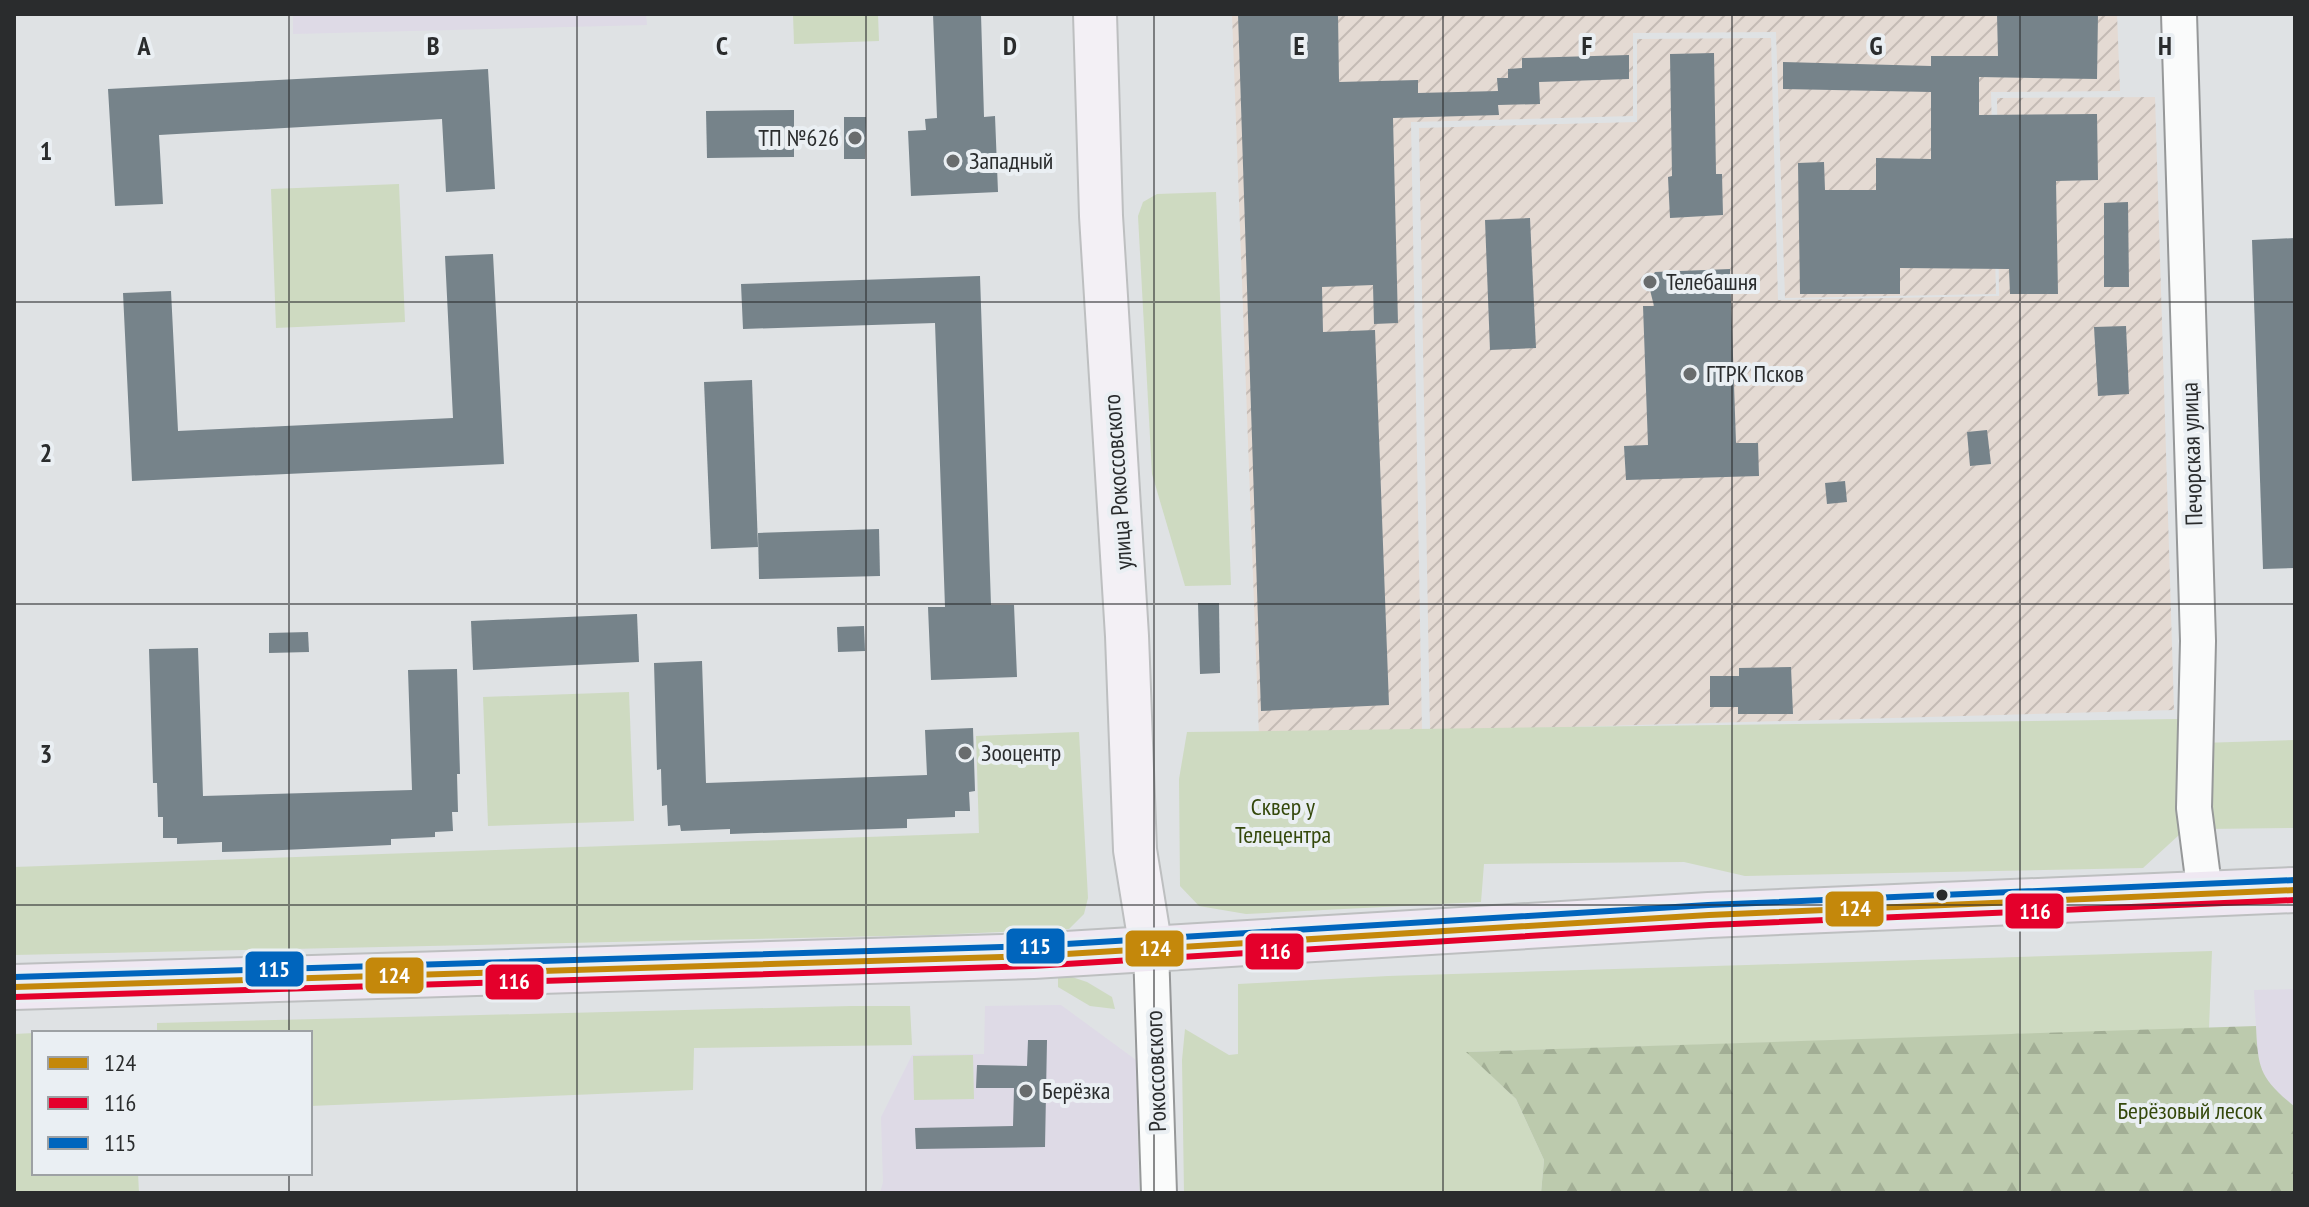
<svg xmlns="http://www.w3.org/2000/svg" width="2309" height="1207" viewBox="0 0 2309 1207" font-family="'PT Sans Narrow',sans-serif">
<style>
.commercial{fill:#dedae6}
.industrial{fill:url(#industrial-furrows)}
.green{fill:#cedac1}
.forest{fill:url(#forest-firs)}
.building{fill:#76838a}
.lines{fill:none;stroke-linecap:round;stroke-linejoin:round}
.minor-casing{stroke:#969899;stroke-width:38}
.major-casing{stroke:#bdbfc0;stroke-width:46}
.highway-casing{stroke:#bdbfc0;stroke-width:48}
.minor{stroke:#fafbfb;stroke-width:34}
.major{stroke:#f3f0f5;stroke-width:42}
.highway{stroke:#efe8f2;stroke-width:44}
.bus-1-casing{stroke:#eaeff3;stroke-width:12}
.bus-2-casing{stroke:#eaeff3;stroke-width:12}
.bus-3-casing{stroke:#eaeff3;stroke-width:12}
.bus-1{stroke:#c4880b;stroke-width:6}
.bus-2{stroke:#e4002b;stroke-width:6}
.bus-3{stroke:#0065bd;stroke-width:6}
.grid{fill:none;stroke:#2a2c2d;stroke-width:2;stroke-opacity:0.55}
.poi-dot{fill:#696c6d;stroke:#eaeff3;stroke-width:3}
.bus-dot{fill:#2a2c2d;stroke:#eaeff3;stroke-width:3}
.labels{text-anchor:middle;stroke-width:8;stroke-linejoin:round;paint-order:stroke}
.poi-label{font-size:24px;fill:#2a2c2d;stroke:#eaeff3;text-anchor:start}
.street-label{font-size:24px;fill:#2a2c2d;stroke:#eaeff3}
.park-label{font-size:24px;fill:#34480b;stroke:#eaeff3}
.grid-label{font-size:26px;text-anchor:middle;font-weight:bold;fill:#2a2c2d;stroke:#eaeff3;stroke-width:8;stroke-linejoin:round;paint-order:stroke}
.line-badge{stroke:#eaeff3;stroke-width:3}
.badge-label{font-size:22px;text-anchor:middle;font-weight:bold;fill:#fff}
</style>
<defs>
<pattern id="industrial-furrows" width="10" height="10" patternUnits="userSpaceOnUse" patternTransform="scale(2)"><rect width="10" height="10" fill="#e4dad3"/><path d="M-1 1l2-2M0 10L10 0M9 11l2-2" fill="none" stroke="#c4bbb5"/></pattern>
<pattern id="forest-firs" width="22" height="20" patternUnits="userSpaceOnUse" patternTransform="scale(2)"><rect width="22" height="20" fill="#bccaad"/><path d="M5 1l3.5 6h-7zM16 11l3.5 6h-7z" fill="#a2ae95"/></pattern>
</defs>
<rect width="100%" height="100%" fill="#dfe2e4"/>
<g class="commercial">
<path d="M293,14h353l1,11 -354,9z"/>
<path d="M2295,989v118l-23,-19 -14,-24 -4,-74z"/>
<path d="M1061,1005l75,55 3,133h-259l3,-11 -2,-65 31,-62 72,-1 1,-48z"/>
</g>
<g class="industrial">
<path d="M1232,14h885l3,77 -129,1 5,202 -211,4 -9,-266 -143,1v83l-222,6 11,610 -163,4z"/>
<path d="M1771,38l7,262 221,-4 -2,-198 158,-1 19,613 -744,21 -11,-603 218,-6v-83z"/>
</g>
<g class="green">
<path d="M793,14h85l1,27 -85,3z"/>
<path d="M399,184l6,138 -129,6 -5,-139z"/>
<path d="M1216,192l15,393 -46,1 -33,-112 -14,-258 5,-14 14,-8z"/>
<path d="M629,692l5,129 -146,5 -5,-129z"/>
<path d="M2178,719l1,116 -36,33 -398,8 -61,-14 -200,2 -3,38 -235,12 -47,-8 -19,-20 -1,-107 8,-47z"/>
<path d="M1079,732l9,166 -4,16 -15,15 -137,6 -918,20v-88l965,-34 -3,-97z"/>
<path d="M2295,740v88l-89,1 -5,-86z"/>
<path d="M2212,951l-3,78 -742,23 49,47 28,61 -3,33h-357l-2,-133 3,-31 44,26 9,-1v-70l150,-8z"/>
<path d="M1069,976l18,6 25,15 3,12 -25,-3 -32,-19v-9z"/>
<path d="M850,1006h60l2,39 -218,3 -1,42 -383,16v-73h-153v-10z"/>
<path d="M34,1033v140h104l1,20h-125v-159z"/>
<path d="M973,1055l1,44 -60,1 -1,-44z"/>
</g>
<path class="forest" d="M2256,1026c2,44 4,52 39,81v86h-754l3,-33 -28,-61 -50,-47z"/>
<g class="building">
<path d="M933,14h48l3,103 11,-1 3,76 -87,4 -3,-65 18,-1 -1,-11 12,-1z"/>
<path d="M1238,14h100l1,68 79,-2v13l80,-2 -1,-13h11v-9l14,-1v-10l107,-3v24l-90,3 1,22 -42,1 1,10 -106,3 5,205 -24,1 -1,-39 -51,2 1,45 52,-2 14,375 -128,6z"/>
<path d="M1997,14h101l-1,65 -118,-2v38l118,-1 1,66 -42,1 2,113h-48l-1,-25 -109,-1v26h-100l-2,-131 26,-1 1,28h51v-32l55,1v-67l-148,-3v-27l148,4v-10h67z"/>
<path d="M1714,53l2,121h6l1,41 -53,3 -2,-41 4,-1 -2,-122z"/>
<path d="M488,69l7,120 -49,3 -4,-73 -283,16 4,69 -48,2 -7,-117z"/>
<path d="M794,110v47l-87,1 -1,-47z"/>
<path d="M844,117h22l-1,42h-21z"/>
<path d="M2128,202l1,85h-25v-84z"/>
<path d="M1530,218l6,130 -46,2 -5,-130z"/>
<path d="M2295,238v330l-32,1 -11,-329z"/>
<path d="M493,254l11,210 -372,17 -9,-188 48,-2 7,140 275,-13 -8,-162z"/>
<path d="M1730,269l6,174h22l1,33 -133,4 -2,-34 24,-1 -5,-139h11l-6,-24 7,-10z"/>
<path d="M980,276l11,329h23l3,72 -86,3 -3,-73h17l-10,-284 -192,6 -2,-45z"/>
<path d="M2126,326l3,68 -31,2 -4,-69z"/>
<path d="M752,380l6,167 -47,2 -7,-167z"/>
<path d="M1987,430l4,34 -21,2 -3,-34z"/>
<path d="M1845,481l2,21 -20,2 -2,-21z"/>
<path d="M879,529l1,47 -121,3 -1,-46z"/>
<path d="M1198,603h21l1,70 -20,1z"/>
<path d="M637,614l2,48 -166,8 -2,-49z"/>
<path d="M864,626l1,25 -27,1 -1,-25z"/>
<path d="M308,632l1,20 -40,1v-20z"/>
<path d="M198,648l5,148 209,-6 -4,-120 49,-1 3,105h-3l1,38h-6l1,19 -18,1v5l-44,2v6l-108,5 -61,2v-10l-45,2v-6h-14v-21h-5l-1,-34h-4l-4,-134z"/>
<path d="M702,661l4,122 221,-8 -2,-45 48,-2 2,63 -6,1 1,19h-15v6l-48,2v9l-177,6v-5l-49,2 -1,-6 -12,1 -1,-21 -5,1 -1,-37 -4,1 -3,-107z"/>
<path d="M1791,667l2,47h-55v-7h-28v-31h29v-8z"/>
<path d="M1028,1040h19l-2,107 -129,2 -1,-21 98,-2 1,-38h-38l1,-23 50,1z"/>
</g>
<g class="lines">
<defs>
<g id="minor">
<path d="M2179,14l19,627 -4,167 11,86"/>
<path d="M1151,949l8,244"/>
</g>
<path id="major" d="M1095,14l6,202 26,420 8,214 16,99"/>
<path id="highway" d="M14,987l1019,-31 676,-41 586,-25"/>
</defs>
<use href="#minor" class="minor-casing"/>
<use href="#major" class="major-casing"/>
<use href="#highway" class="highway-casing"/>
<use href="#minor" class="minor"/>
<use href="#major" class="major"/>
<use href="#highway" class="highway"/>
<defs>
<path id="bus-1" d="M14,987l1019,-31 676,-41 586,-25"/>
<path id="bus-2" d="M14,997l1019,-31 677,-41 585,-25"/>
<path id="bus-3" d="M14,977l1019,-31 675,-41 587,-25"/>
</defs>
<use href="#bus-1" class="bus-1-casing"/>
<use href="#bus-2" class="bus-2-casing"/>
<use href="#bus-3" class="bus-3-casing"/>
<use href="#bus-1" class="bus-1"/>
<use href="#bus-2" class="bus-2"/>
<use href="#bus-3" class="bus-3"/>
</g>
<path class="grid" d="M289,14v1019M577,14v1179M866,14v1179M1154,14v1179M1443,14v1179M1732,14v1179M2020,14v1179M14,302h2281M14,604h2281M14,905h2281M289,1173v20"/>
<g class="poi-dot">
<circle cx="855" cy="138" r="8"/>
<circle cx="953" cy="161" r="8"/>
<circle cx="1650" cy="282" r="8"/>
<circle cx="1690" cy="374" r="8"/>
<circle cx="965" cy="753" r="8"/>
<circle cx="1026" cy="1091" r="8"/>
</g>
<circle class="bus-dot" cx="1942" cy="895" r="7"/>
<g class="labels">
<g class="poi-label">
<text x="839" y="146" text-anchor="end">ТП №626</text>
<text x="969" y="169">Западный</text>
<text x="1666" y="290">Телебашня</text>
<text x="1706" y="382">ГТРК Псков</text>
<text x="981" y="761">Зооцентр</text>
<text x="1042" y="1099">Берёзка</text>
</g>
<g class="street-label">
<text transform="translate(2192 454) rotate(-92)" y="8">Печорская улица</text>
<text transform="translate(1118 482) rotate(-94)" y="8">улица Рокоссовского</text>
<text transform="translate(1156 1071) rotate(-92)" y="8">Рокоссовского</text>
</g>
<g class="park-label">
<text x="1283" y="815">Сквер у<tspan x="1283" dy="28">Телецентра</tspan></text>
<text x="2190" y="1119">Берёзовый лесок</text>
</g>
</g>
<g class="grid-label">
<text x="144" y="55">A</text>
<text x="433" y="55">B</text>
<text x="722" y="55">C</text>
<text x="1010" y="55">D</text>
<text x="1299" y="55">E</text>
<text x="1587" y="55">F</text>
<text x="1876" y="55">G</text>
<text x="2165" y="55">H</text>
<text x="46" y="160">1</text>
<text x="46" y="462">2</text>
<text x="46" y="763">3</text>
</g>
<g class="line-badge">
<rect x="1824" y="890" width="61" height="38" rx="8" fill="#c4880b"/>
<rect x="2004" y="892" width="61" height="38" rx="8" fill="#e4002b"/>
<rect x="1005" y="927" width="61" height="38" rx="8" fill="#0065bd"/>
<rect x="1124" y="929" width="61" height="39" rx="8" fill="#c4880b"/>
<rect x="1244" y="932" width="61" height="39" rx="8" fill="#e4002b"/>
<rect x="244" y="950" width="61" height="38" rx="8" fill="#0065bd"/>
<rect x="364" y="956" width="61" height="39" rx="8" fill="#c4880b"/>
<rect x="484" y="963" width="61" height="38" rx="8" fill="#e4002b"/>
</g>
<g class="badge-label">
<text x="1855" y="916">124</text>
<text x="2035" y="919">116</text>
<text x="1035" y="954">115</text>
<text x="1155" y="956">124</text>
<text x="1275" y="959">116</text>
<text x="274" y="977">115</text>
<text x="394" y="983">124</text>
<text x="514" y="989">116</text>
</g>
<rect width="2309" height="1207" fill="none" stroke="#2a2c2d" stroke-width="32"/>
<rect x="32" y="1031" width="280" height="144" fill="#eaeff3" stroke="#9da1a4" stroke-width="2"/>
<rect x="48" y="1057" width="40" height="12" fill="#c4880b" stroke="#9da1a4" stroke-width="2"/>
<text x="104" y="1071" font-size="24" fill="#2a2c2d">124</text>
<rect x="48" y="1097" width="40" height="12" fill="#e4002b" stroke="#9da1a4" stroke-width="2"/>
<text x="104" y="1111" font-size="24" fill="#2a2c2d">116</text>
<rect x="48" y="1137" width="40" height="12" fill="#0065bd" stroke="#9da1a4" stroke-width="2"/>
<text x="104" y="1151" font-size="24" fill="#2a2c2d">115</text>
</svg>
